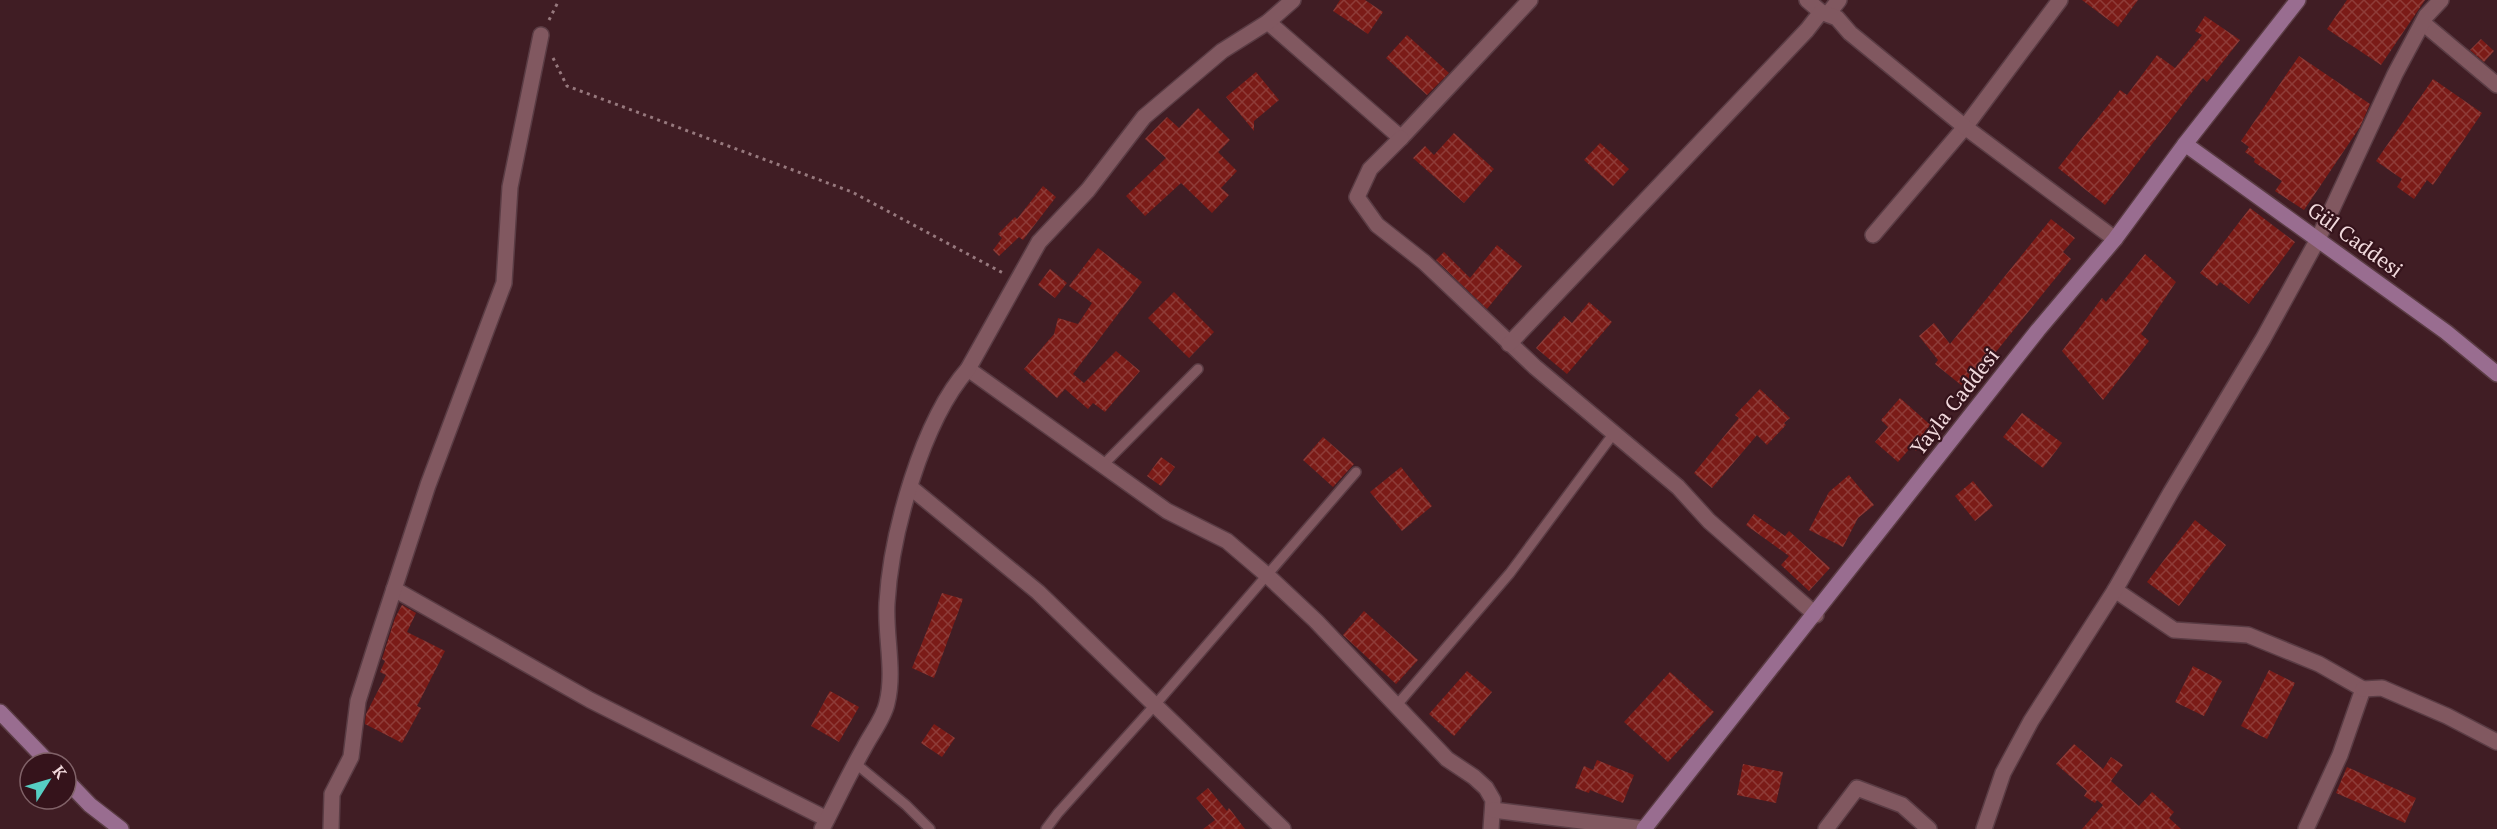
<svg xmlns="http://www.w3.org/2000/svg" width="2497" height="829" viewBox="0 0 2497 829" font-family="'PT Serif',serif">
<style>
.building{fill:url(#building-cross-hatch)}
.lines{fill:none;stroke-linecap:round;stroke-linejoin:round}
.lane-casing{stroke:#5a3c44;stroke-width:12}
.street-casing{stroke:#5a3c44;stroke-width:18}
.secondary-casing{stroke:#5a3c44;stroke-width:18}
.path{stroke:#97797e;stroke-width:3;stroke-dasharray:3 4.5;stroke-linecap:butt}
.lane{stroke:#815860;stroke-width:9}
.street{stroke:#815860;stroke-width:15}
.secondary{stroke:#996d90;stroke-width:15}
.labels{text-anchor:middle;stroke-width:4.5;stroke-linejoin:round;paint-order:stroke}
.street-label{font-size:21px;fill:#f1d9dc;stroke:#35131b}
</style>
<defs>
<pattern id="building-cross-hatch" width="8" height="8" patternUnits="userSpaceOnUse" patternTransform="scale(1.5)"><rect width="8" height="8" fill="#7b1b17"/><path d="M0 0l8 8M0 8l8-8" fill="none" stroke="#8e3c38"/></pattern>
</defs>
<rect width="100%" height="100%" fill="#401d24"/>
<g class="building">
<path d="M1340,0h25l18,12 -15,22 -35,-23z"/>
<path d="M2082,0h56l-20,27z"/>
<path d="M2347,0h78l-44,65 -54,-36z"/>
<path d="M2205,16l35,24 -33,42 -4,-4 -98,127 -47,-37 62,-78 7,5 30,-40 18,13 27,-33 -7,-4z"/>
<path d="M1407,35l42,38 -22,22 -41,-37z"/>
<path d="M2481,39l13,12 -10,11 -14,-12z"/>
<path d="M2299,56l71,48 -10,23 -56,83 -29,-19 7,-10 -28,-19 1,-3 -10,-7 4,-5 -8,-6z"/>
<path d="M1256,72l23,28 -25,21v10l-28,-34z"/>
<path d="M2433,79l49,34 -49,72 -6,-5 -13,19 -17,-12 5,-8 -26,-18z"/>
<path d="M1198,108l32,32 -12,12 19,19 -16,17 8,7 -17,18 -31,-30 -36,33 -19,-20 40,-38 -21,-19 22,-22 12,11z"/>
<path d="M1454,133l40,36 -30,34 -51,-45 12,-12 9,9z"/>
<path d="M1600,143l29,26 -16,17 -29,-26z"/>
<path d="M1043,186l13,11 -33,43 -4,-3 -20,19 -6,-6 9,-12 -4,-4 17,-17 2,2z"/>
<path d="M2250,208l45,34 -46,62 -29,-22 -3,4 -17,-13z"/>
<path d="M2051,219l24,19 -12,14 8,7 -105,130 -31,-25 3,-4 -19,-24 15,-13 16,21z"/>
<path d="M1497,245l25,21 -35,43 -51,-49 8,-8 26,26z"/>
<path d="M1098,248l44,34 -69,92 11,9 32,-32 24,20 -35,41 -12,-9 -5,6 -23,-20 -8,9 -33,-29 30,-35 4,-16 20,6 14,-21 -23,-17z"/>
<path d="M2145,254l31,28 -35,52 8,7 -46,59 -41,-49 40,-53 4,4z"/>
<path d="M1050,269l17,14 -12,15 -17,-13z"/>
<path d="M1174,292l40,40 -25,26 -41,-40z"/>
<path d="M1589,302l23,20 -45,52 -31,-26 28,-32 8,7z"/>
<path d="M1760,389l30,29 -6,5 2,2 -19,20 -10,-10 -45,53 -18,-15 45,-55 -4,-3z"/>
<path d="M1900,398l35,31 -19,22 -4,-5 -14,16 -23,-20 13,-15 -7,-7z"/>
<path d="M2022,413l40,30 -19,25 -40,-31z"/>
<path d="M1323,437l31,27 -21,23 -30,-27z"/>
<path d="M1161,457l14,10 -14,19 -14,-10z"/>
<path d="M1401,467l31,39 -30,25 -32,-39z"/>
<path d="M1849,475l25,30 -16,13 -15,29 -34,-17 20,-38z"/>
<path d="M1973,481l20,25 -18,15 -20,-25z"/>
<path d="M1754,514l31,22 4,-5 41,37 -21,23 -28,-26 8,-9 -43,-31z"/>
<path d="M2195,520l31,25 -47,61 -32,-24z"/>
<path d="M942,593l21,6 -29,79 -22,-10z"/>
<path d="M402,605l14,8 -9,19 38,19 -28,55 4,2 -19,35 -37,-19 1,-10 20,-39 -6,-3 5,-11 -3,-2 13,-41z"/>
<path d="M1364,611l54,49 -22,24 -53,-49z"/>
<path d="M2193,666l29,15 -18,35 -29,-14z"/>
<path d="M2269,670l26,13 -28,56 -26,-13z"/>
<path d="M1467,671l25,21 -38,44 -25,-22z"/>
<path d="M1670,672l44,40 -46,50 -44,-40z"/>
<path d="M830,691l29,16 -20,35 -28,-16z"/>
<path d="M934,724l21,14 -13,19 -21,-14z"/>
<path d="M2074,744l29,25 8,-12 12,8 -12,16 28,25 13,-14 22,20 -5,6 12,11h-99l21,-24 -6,-5 -2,3 -11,-7 3,-5 -31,-27z"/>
<path d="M1597,760l37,15 -11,28 -33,-13 -1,3 -14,-5 9,-22 9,4z"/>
<path d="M1743,764l40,8 -7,31 -39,-8z"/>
<path d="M2347,767l69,31 -11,25 -69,-30z"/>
<path d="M1208,788l19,23 2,-3 16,21h-42l12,-9 -19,-22z"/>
</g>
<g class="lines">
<defs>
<g id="lane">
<path d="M1102,466l96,-97"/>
<path d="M1396,706l114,-133 104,-140"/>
<path d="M855,763l51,42 24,24"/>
<path d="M1046,829l12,-16 97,-108 201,-233"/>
</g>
<g id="street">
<path d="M1807,0l14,12"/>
<path d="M1828,14l11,-14"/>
<path d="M1268,22l133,116 129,-138"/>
<path d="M2423,23l74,62"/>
<path d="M1401,138l-31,31 -13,28 20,28 47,37 111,105 143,120 31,34 107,94"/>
<path d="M1873,235l92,-108 95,-127"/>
<path d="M1509,344l298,-314 14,-18 16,6 13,15 115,94 150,112"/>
<path d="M968,369l199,142 60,30 41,35 48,45 131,138 27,18 12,11 7,12 -2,29"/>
<path d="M910,487l128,105 245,237"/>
<path d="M394,589l196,111 237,119"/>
<path d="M2115,590l59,40 74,5 71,29 44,25 -23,66 -34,74"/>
<path d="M2363,689l19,-1 65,28 50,26"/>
<path d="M1493,810l152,19"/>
<path d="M331,829l1,-35 19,-37 7,-56 20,-63 50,-153 76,-202 6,-96 31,-152"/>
<path d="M822,829c14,-27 27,-55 42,-81 7,-14 20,-30 23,-45 8,-32 -2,-67 0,-100 4,-69 35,-182 81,-234l71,-127 49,-52 56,-73 78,-66 46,-29 25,-22"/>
<path d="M1826,829l31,-41 45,17 27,24"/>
<path d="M1984,829l19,-56 28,-52 84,-131 56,-98 92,-153 55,-100 77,-165 31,-58 15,-16"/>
</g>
<g id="secondary">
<path d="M2185,144l261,188 51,42"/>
<path d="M0,712l49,51"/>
<path d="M66,780l24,25 31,24"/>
<path d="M1644,829l394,-499 77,-91 70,-95 113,-144"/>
</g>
</defs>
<use href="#lane" class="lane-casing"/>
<use href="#street" class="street-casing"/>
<use href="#secondary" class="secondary-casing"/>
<g class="path">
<path d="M549,20l10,-20"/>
<path d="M553,58l14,28 285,106 151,81"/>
</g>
<use href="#lane" class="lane"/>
<use href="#street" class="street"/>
<use href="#secondary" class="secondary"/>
</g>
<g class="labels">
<g class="street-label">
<text transform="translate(2355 240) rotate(36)" y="7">Gül Caddesi</text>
<text transform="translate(1955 402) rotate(-52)" y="7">Yayla Caddesi</text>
</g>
</g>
<g transform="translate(48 781) rotate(53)"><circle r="28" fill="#35131b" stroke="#806268" stroke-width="1.5"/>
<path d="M0-4.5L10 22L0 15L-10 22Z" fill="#56cec3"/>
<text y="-9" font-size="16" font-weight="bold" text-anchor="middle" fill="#f1d9dc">K</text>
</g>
</svg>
